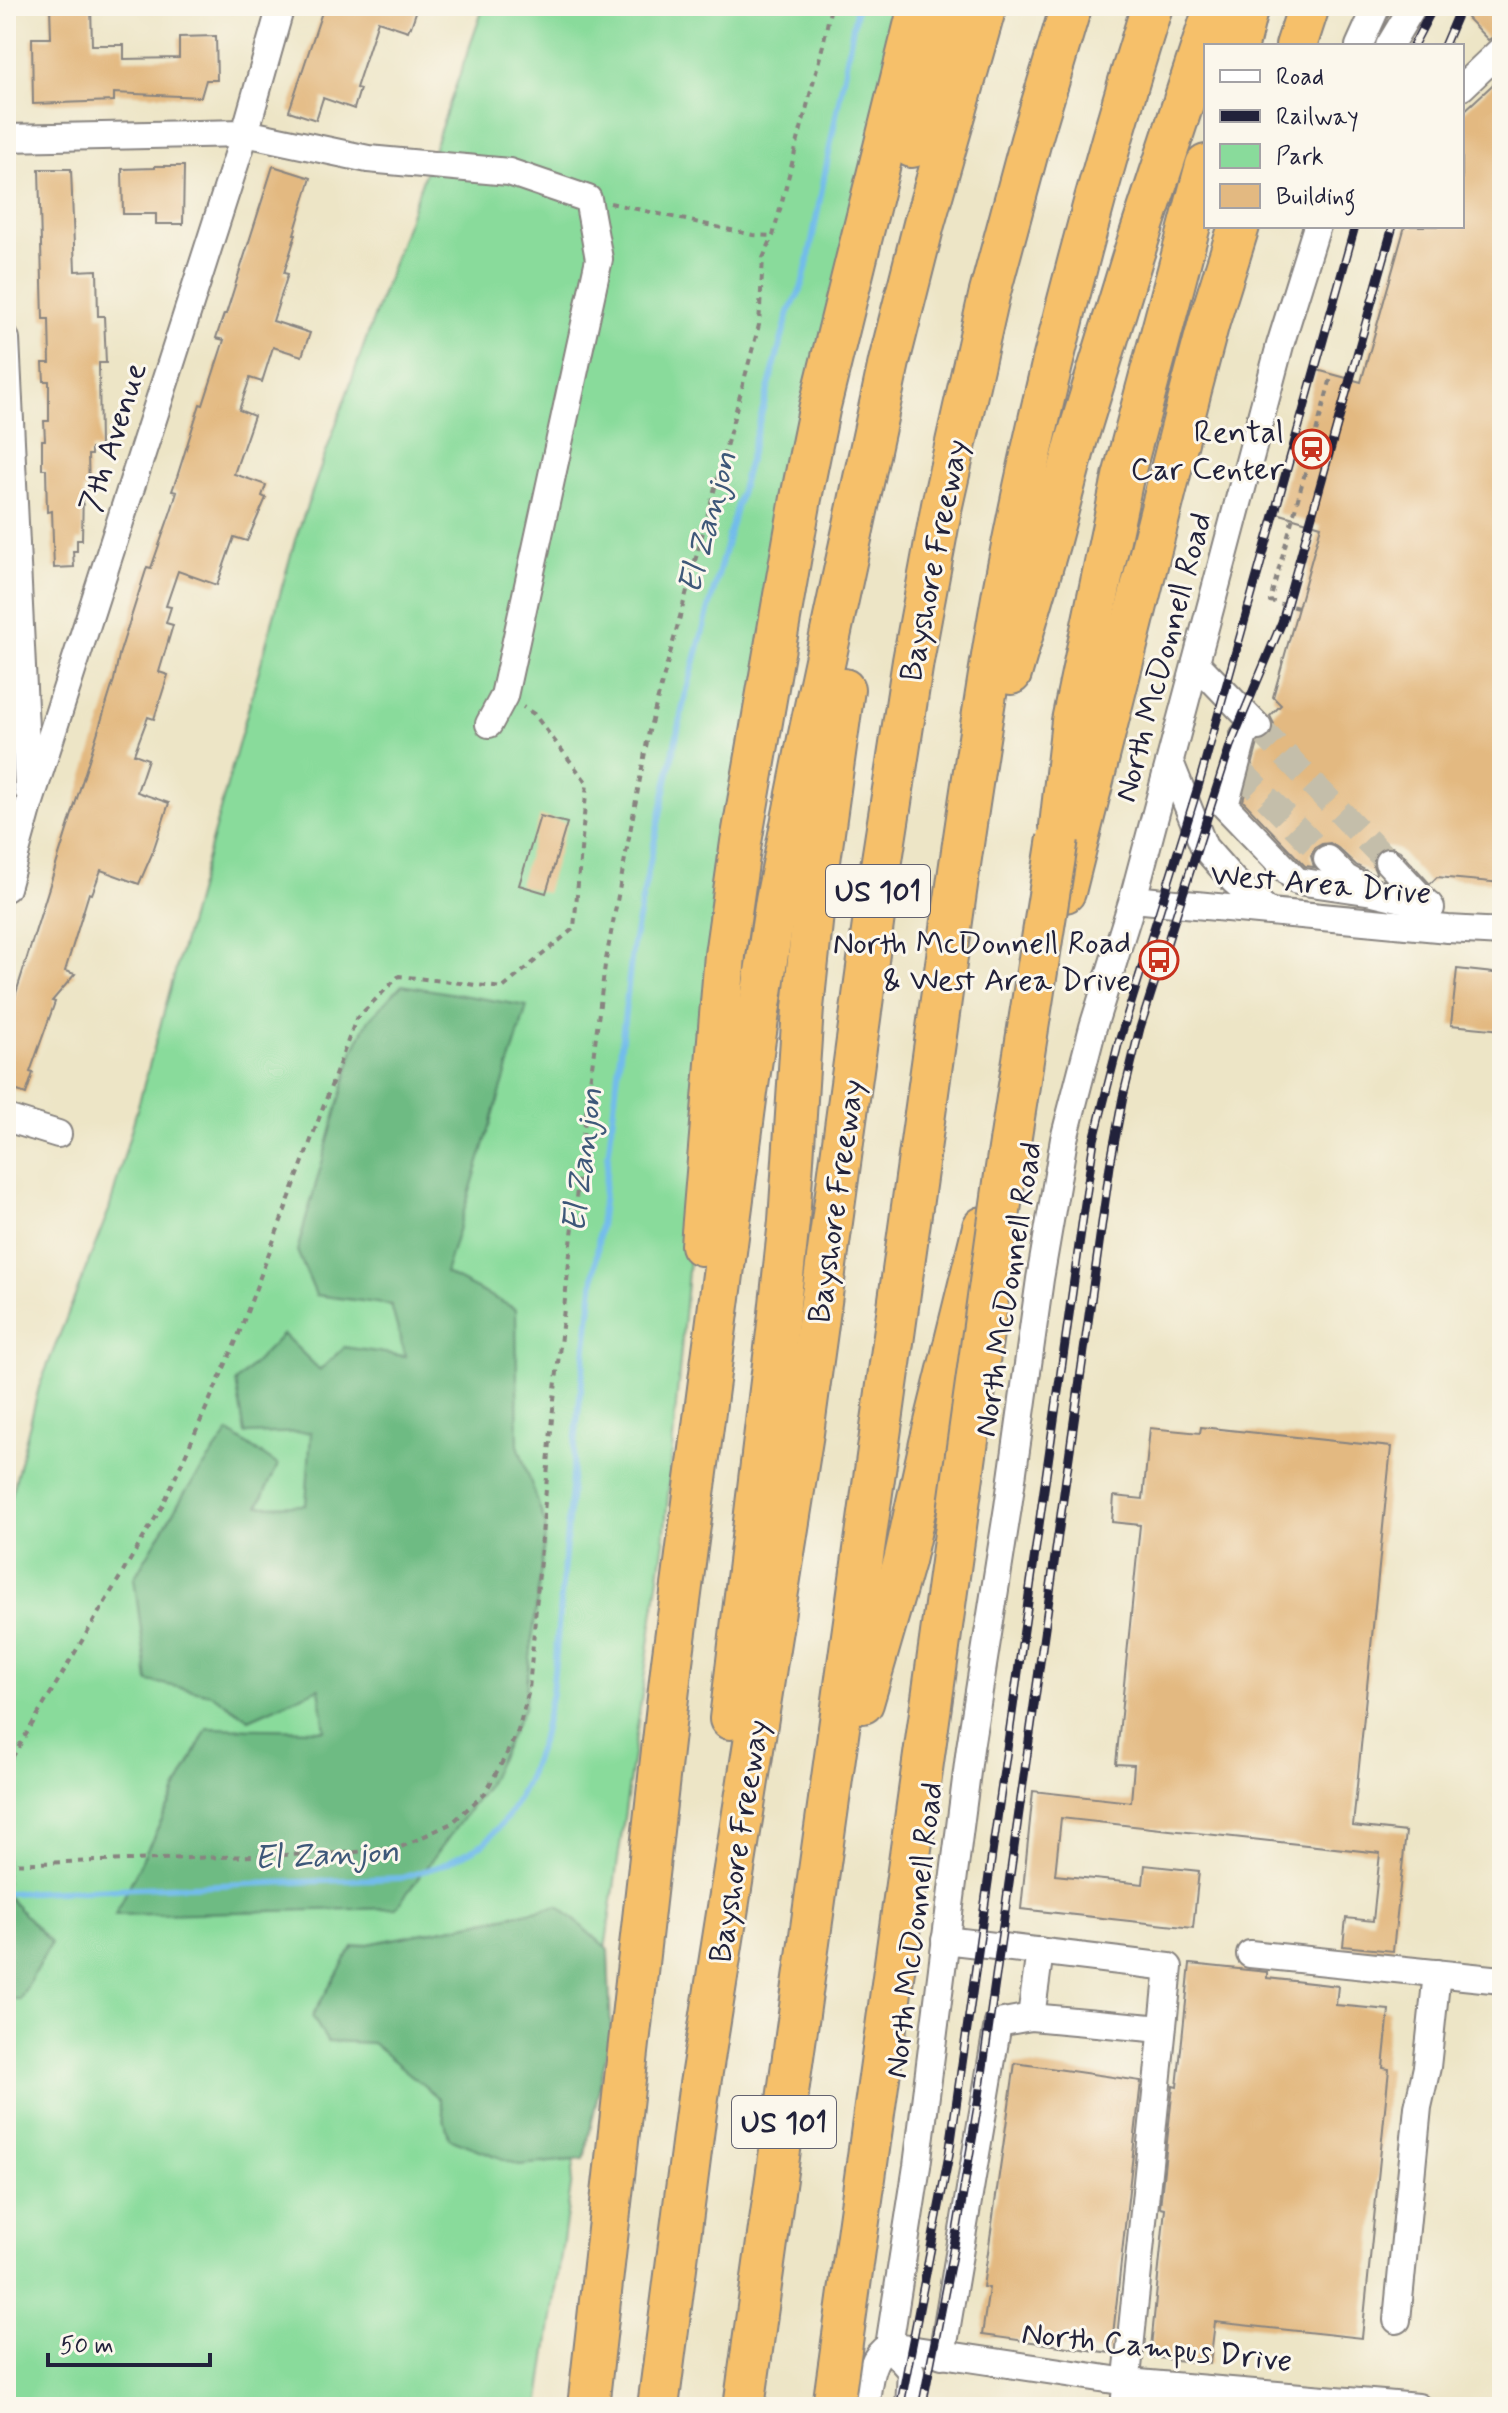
<svg xmlns="http://www.w3.org/2000/svg" width="1508" height="2413" viewBox="0 0 1508 2413" font-family="Mynerve,sans-serif">
<style>
.green{fill:#89db9b;stroke:#567e6b;stroke-width:2}
.forest{fill:#6ebb83;stroke:#486e5f;stroke-width:2}
.lines{fill:none;stroke-linecap:round;stroke-linejoin:round}
.stream{stroke:#72bceb;stroke-width:6}
.building{fill:#e3b981}
.minor-tunnel{stroke:#c4beaa;stroke-width:26;stroke-dasharray:26 13;stroke-linecap:butt}
.minor-casing{stroke:#888480;stroke-width:30}
.highway-casing{stroke:#888480;stroke-width:44}
.path{stroke:#888480;stroke-width:4;stroke-dasharray:6 6;stroke-linecap:butt}
.minor{stroke:#fff;stroke-width:26}
.highway{stroke:#f6c06b;stroke-width:40}
.rail-casing{stroke:#22223b;stroke-width:9}
.rail{stroke:#fbf7ec;stroke-width:6;stroke-dasharray:18;stroke-linecap:butt}
.highway-bridge-casing{stroke:#888480;stroke-width:44;stroke-linecap:butt}
.highway-bridge{stroke:#f6c06b;stroke-width:40}
.labels{text-anchor:middle;stroke-width:6;stroke-linejoin:round;paint-order:stroke}
.shield{fill:#fbf7ec;stroke:#636270;stroke-width:2}
.shield-label{font-size:30px;font-weight:bold;fill:#22223b}
.poi-label{font-size:32px;fill:#22223b;stroke:#fbf7ec;text-anchor:end}
.street-label{font-size:32px;fill:#22223b;stroke:#fbf7ec}
.water-label{font-size:34px;font-style:italic;fill:#3e5879;stroke:#fbf7ec}
</style>
<rect width="100%" height="100%" fill="#fbf7ec"/>
<filter id="ink" filterUnits="userSpaceOnUse"><feTurbulence type="fractalNoise" baseFrequency=".0125" numOctaves="2"/><feDisplacementMap in="SourceGraphic" scale="16" xChannelSelector="R" yChannelSelector="G"/><feConvolveMatrix kernelMatrix="1 2 1 2 8 2 1 2 1" color-interpolation-filters="sRGB"/></filter>
<filter id="wash" filterUnits="userSpaceOnUse"><feTurbulence type="fractalNoise" baseFrequency=".006" numOctaves="4" result="noise"/><feDisplacementMap in="SourceGraphic" scale="32" xChannelSelector="R" yChannelSelector="G"/><feGaussianBlur stdDeviation="1.8" result="paint"/><feColorMatrix in="noise" values="0 0 0 0 0 0 0 0 0 0 0 0 0 0 0 0 0 1.4 0 .05"/><feComposite in="paint" operator="in"/></filter>
<g filter="url(#wash)">
<rect width="100%" height="100%" fill="#ede5c6"/>
<path class="green" d="M484,6h443l-121,499 -91,462 -51,574 -125,866h-533v-889l33,-131 70,-177 186,-670z"/>
<g class="forest">
<path d="M402,985l125,21 -82,267 71,36 2,136 28,81 -22,182 -38,79 -90,121 -281,7 92,-187 118,2 -6,-42 -70,31 -38,-25 -63,-13 -14,-103 50,-84 45,-62 49,33 -20,41 48,-1 5,-73 -66,2 -9,-52 47,-48 37,36 24,-23 61,9 -14,-51 -75,-10 -19,-44 57,-202 15,-30z"/>
<path d="M6,1895l45,48 -31,56h-14z"/>
<path d="M559,1906l49,44 3,83 -27,126 -65,6 -70,-27 -10,-40 -67,-55 -45,-2 -15,-25 41,-69z"/>
</g>
<g class="lines">
<path class="stream" d="M6,1893l395,-15 42,-13 42,-22 24,-28 18,-35 14,-38 11,-49 25,-269 56,-481 51,-242 105,-389 12,-23 7,-27 49,-256"/>
</g>
<g id="blocks">
<g class="building">
<path d="M50,6h41l1,39h32v14l55,-1v-21l37,-1 1,44h-11l-5,17 -87,-4v8l-81,3 -1,-66h19z"/>
<path d="M324,6h94l-7,21 -1,-1 -2,5 -30,-10 -22,67 4,1 -6,20 -31,-11 -7,22 -27,-9z"/>
<path d="M1480,6h22v27l-4,1 -10,6 -21,-22z"/>
<path d="M1502,76v807l-65,-6 -7,7 -30,-33 -8,-4h-8l-7,4 -4,7v8l3,7 -2,2 -18,-10 -18,-17 -8,-5 -8,1 -7,4 -4,8 3,11 -9,-1 -62,-65 15,-58 12,-5 3,-6 1,-8 -4,-8 11,-11 -8,-8 48,-171 -44,-13 40,-143 44,12 44,-156h57v-113z"/>
<path d="M155,166h29l-1,58h-27v-10h-33l-1,-45 33,-1z"/>
<path d="M273,166l38,12 -17,56h2l-12,39 4,1 -15,47 37,12 -8,23 -29,-9 -11,35 -12,-4 -11,32 15,6 -20,58 32,11 -4,11 4,2 -19,43 -13,-4 -17,48 -39,-14 -12,35 5,1 -5,16 7,2 -14,47 9,3 -14,44 -6,-2 -14,37 14,5 -11,33 32,11 -17,51 -13,30 -38,-14 -9,24 -3,-1 -24,78 10,3 -23,27 3,1 -25,70 3,1 -7,21 -20,-7v-62l108,-345 5,-25 28,-88 4,1 20,-57 6,-19 -5,-1 5,-14 23,-73 3,1 21,-65 -8,-2 8,-24h2z"/>
<path d="M39,169h32l4,102 22,-1 1,46h6l2,47h-7l1,86h-9v6h-3l1,34h-6l-1,51h-5v11h-4l1,16 -20,1 -2,-57 -5,1 -1,-43h-4v-29h3l-1,-19h5v-40h-5l-1,-18h7l-1,-44h-6z"/>
<path d="M540,816l27,7 -21,70 -27,-8z"/>
<path d="M1457,969l45,5v56l-51,-5z"/>
<path d="M1201,1427l190,20 -38,379 53,6 -13,119 -50,-5 3,-28 27,3 7,-68 -319,-35 -6,57 88,9 2,-19 54,6 -6,57 -172,-19 12,-118 98,11 3,-37 -18,-1 24,-239 -28,-3 2,-26 29,3 7,-71 50,5z"/>
<path d="M1190,1964l77,8v6l71,8 -2,19 53,5 -6,58 6,1 -27,269 -147,-16 -5,42 -60,-7 15,-149 -5,-1 13,-121 4,1z"/>
<path d="M1015,2063l126,18 -30,272 -129,-18 7,-47 -6,-1z"/>
</g>
</g>
</g>
<g filter="url(#ink)">
<use href="#blocks" fill-opacity="0" stroke="#888480" stroke-width="2"/>
<g class="lines">
<g class="minor-tunnel">
<path d="M1258,727l130,135"/>
<path d="M1239,770l88,89"/>
</g>
<defs>
<g id="minor">
<path d="M1359,46l18,-40"/>
<path d="M1389,46l24,-40"/>
<path d="M1462,87l40,-38"/>
<path d="M6,138l239,-5 123,26 141,13 79,27 11,60 -95,437 -15,28"/>
<path d="M6,339l22,451"/>
<path d="M1196,663l62,64"/>
<path d="M1255,724l-11,11 -19,71 72,75 76,11 56,13"/>
<path d="M1170,762l34,85 29,33 35,31"/>
<path d="M1327,859l19,19 20,11"/>
<path d="M1388,862l43,46"/>
<path d="M6,888l23,-83 216,-672 36,-127"/>
<path d="M1133,899l315,30 54,3"/>
<path d="M6,1118l52,16"/>
<path d="M945,1940l224,27 -45,440"/>
<path d="M1040,1951l-9,66 131,12"/>
<path d="M1250,1954l252,26"/>
<path d="M1397,2320l21,-213 9,-40 10,-94"/>
<path d="M889,2346l238,36 291,25"/>
<path d="M889,2346l22,25 -2,36"/>
<path d="M942,2355l56,-332 33,-6"/>
<path d="M865,2407c4,-21 3,-49 24,-61l28,-180 53,-418 38,-241 32,-228 24,-140 29,-112 40,-128 147,-554 37,-119"/>
</g>
<g id="highway">
<path d="M1238,46l10,-40"/>
<path d="M1296,46l13,-40"/>
<path d="M912,147l40,-141"/>
<path d="M1011,674l38,-130 27,-102 57,-186 82,-250"/>
<path d="M1060,826l12,-105 51,-244 83,-312"/>
<path d="M1065,892l126,-502 18,-68 30,-96"/>
<path d="M701,1245l24,-290 16,-113 60,-344 18,-88 100,-404"/>
<path d="M863,1703l41,-142 26,-118 53,-216"/>
<path d="M730,1719l47,-387 12,-111 14,-213 11,-104 30,-215"/>
<path d="M588,2407l84,-745 75,-570 29,-192 32,-161 81,-377 35,-138 62,-218"/>
<path d="M658,2407l40,-310 105,-664 77,-560 33,-212 29,-156 47,-209 42,-156 40,-134"/>
<path d="M744,2407l214,-1529c14,-95 28,-191 45,-286 37,-198 89,-394 149,-586"/>
</g>
</defs>
<use href="#minor" class="minor-casing"/>
<use href="#highway" class="highway-casing"/>
<g class="path">
<path d="M610,203l143,32 20,1"/>
<path d="M1298,608l-28,-7 62,-227"/>
<path d="M6,1768l157,-263 74,-166 119,-320 43,-43 104,12 71,-60 13,-145 -53,-69 -11,-7"/>
<path d="M6,1864l339,-11 54,-5 53,-25 33,-30 19,-34 14,-28 11,-41 23,-272 29,-265 24,-188 44,-234 110,-406 4,-67 10,-22 50,-191 8,-39"/>
</g>
<use href="#minor" class="minor"/>
<use href="#highway" class="highway"/>
<defs>
<g id="rail">
<path d="M1413,46l21,-40"/>
<path d="M1444,46l17,-40"/>
<path d="M900,2407l49,-252 145,-1015 24,-95 80,-258 157,-561"/>
<path d="M922,2407l35,-177 20,-120 133,-944 13,-69 17,-69 90,-282 52,-124 111,-396"/>
</g>
</defs>
<use href="#rail" class="rail-casing"/>
<use href="#rail" class="rail"/>
<defs>
<path id="highway-bridge" d="M833,2407l173,-1239 52,-330"/>
</defs>
<use href="#highway-bridge" class="highway-bridge-casing"/>
<use href="#highway-bridge" class="highway-bridge"/>
</g>
</g>
<defs>
<symbol id="station-ring" viewBox="-11 -11 22 22"><circle r="9.5" fill="#fbf7ec" stroke="#c8321e" stroke-width="1.5"/><path d="M-3-6H3Q5-6 5-4V2Q5 4 3 4L4.5 6H3L1.5 4h-3L-3 6H-4.5L-3 4Q-5 4-5 2V-4Q-5-6-3-6ZM-3.5-4v3h7v-3ZM-3.5 1v1.5H-2V1ZM2 1v1.5H3.5V1Z" fill="#c8321e"/></symbol>
<symbol id="bus-ring" viewBox="-11 -11 22 22"><circle r="9.5" fill="#fbf7ec" stroke="#c8321e" stroke-width="1.5"/><path d="M-5-6H5V4H4V6H2V4H-2V6H-4V4H-5ZM-3.5-4V0h7V-4ZM-3.5 1.2v1.5H-2V1.2ZM2 1.2v1.5H3.5V1.2Z" fill="#c8321e"/></symbol>
</defs>
<g fill-rule="evenodd">
<use href="#station-ring" x="1290" y="427" width="44" height="44"/>
<use href="#bus-ring" x="1137" y="938" width="44" height="44"/>
</g>
<g class="labels">
<g class="shield">
<rect x="826" y="865" width="104" height="52" rx="6"/>
<rect x="732" y="2096" width="104" height="52" rx="6"/>
</g>
<g class="shield-label">
<text x="878" y="901">US 101</text>
<text x="784" y="2132">US 101</text>
</g>
<g class="poi-label">
<text x="1284" y="442">Rental<tspan x="1284" dy="37">Car Center</tspan></text>
<text x="1131" y="953">North McDonnell Road<tspan x="1131" dy="37">&amp; West Area Drive</tspan></text>
</g>
<g class="street-label">
<text transform="translate(112 437) rotate(-72)" y="11">7th Avenue</text>
<text transform="translate(933 560) rotate(-79)" y="11">Bayshore Freeway</text>
<text transform="translate(1162 657) rotate(-75)" y="11">North McDonnell Road</text>
<text transform="translate(1321 883) rotate(5)" y="11">West Area Drive</text>
<text transform="translate(835 1201) rotate(-82)" y="11">Bayshore Freeway</text>
<text transform="translate(1007 1289) rotate(-81)" y="11">North McDonnell Road</text>
<text transform="translate(738 1841) rotate(-81)" y="11">Bayshore Freeway</text>
<text transform="translate(913 1930) rotate(-83)" y="11">North McDonnell Road</text>
<text transform="translate(1157 2346) rotate(6)" y="11">North Campus Drive</text>
</g>
<g class="water-label">
<text transform="translate(706 522) rotate(-75)" y="12">El Zanjon</text>
<text transform="translate(581 1160) rotate(-83)" y="12">El Zanjon</text>
<text transform="translate(326 1853) rotate(-3)" y="12">El Zanjon</text>
</g>
</g>
<rect width="1508" height="2413" fill="none" stroke="#fbf7ec" stroke-width="32"/>
<rect x="1204" y="44" width="260" height="184" fill="#fbf7ec" stroke="#a4a2a5" stroke-width="2"/>
<rect x="1220" y="70" width="40" height="12" fill="#ffffff" stroke="#a4a2a5" stroke-width="2"/>
<text x="1276" y="84" font-size="24" fill="#22223b">Road</text>
<rect x="1220" y="110" width="40" height="12" fill="#22223b" stroke="#a4a2a5" stroke-width="2"/>
<text x="1276" y="124" font-size="24" fill="#22223b">Railway</text>
<rect x="1220" y="144" width="40" height="24" fill="#89db9b" stroke="#a4a2a5" stroke-width="2"/>
<text x="1276" y="164" font-size="24" fill="#22223b">Park</text>
<rect x="1220" y="184" width="40" height="24" fill="#e3b981" stroke="#a4a2a5" stroke-width="2"/>
<text x="1276" y="204" font-size="24" fill="#22223b">Building</text>
<path d="M48 2353v12h162v-12" fill="none" stroke="#22223b" stroke-width="4"/>
<text x="60" y="2353" font-size="24" fill="#22223b" stroke="#fbf7ec" stroke-width="6" paint-order="stroke">50 m</text>
</svg>
